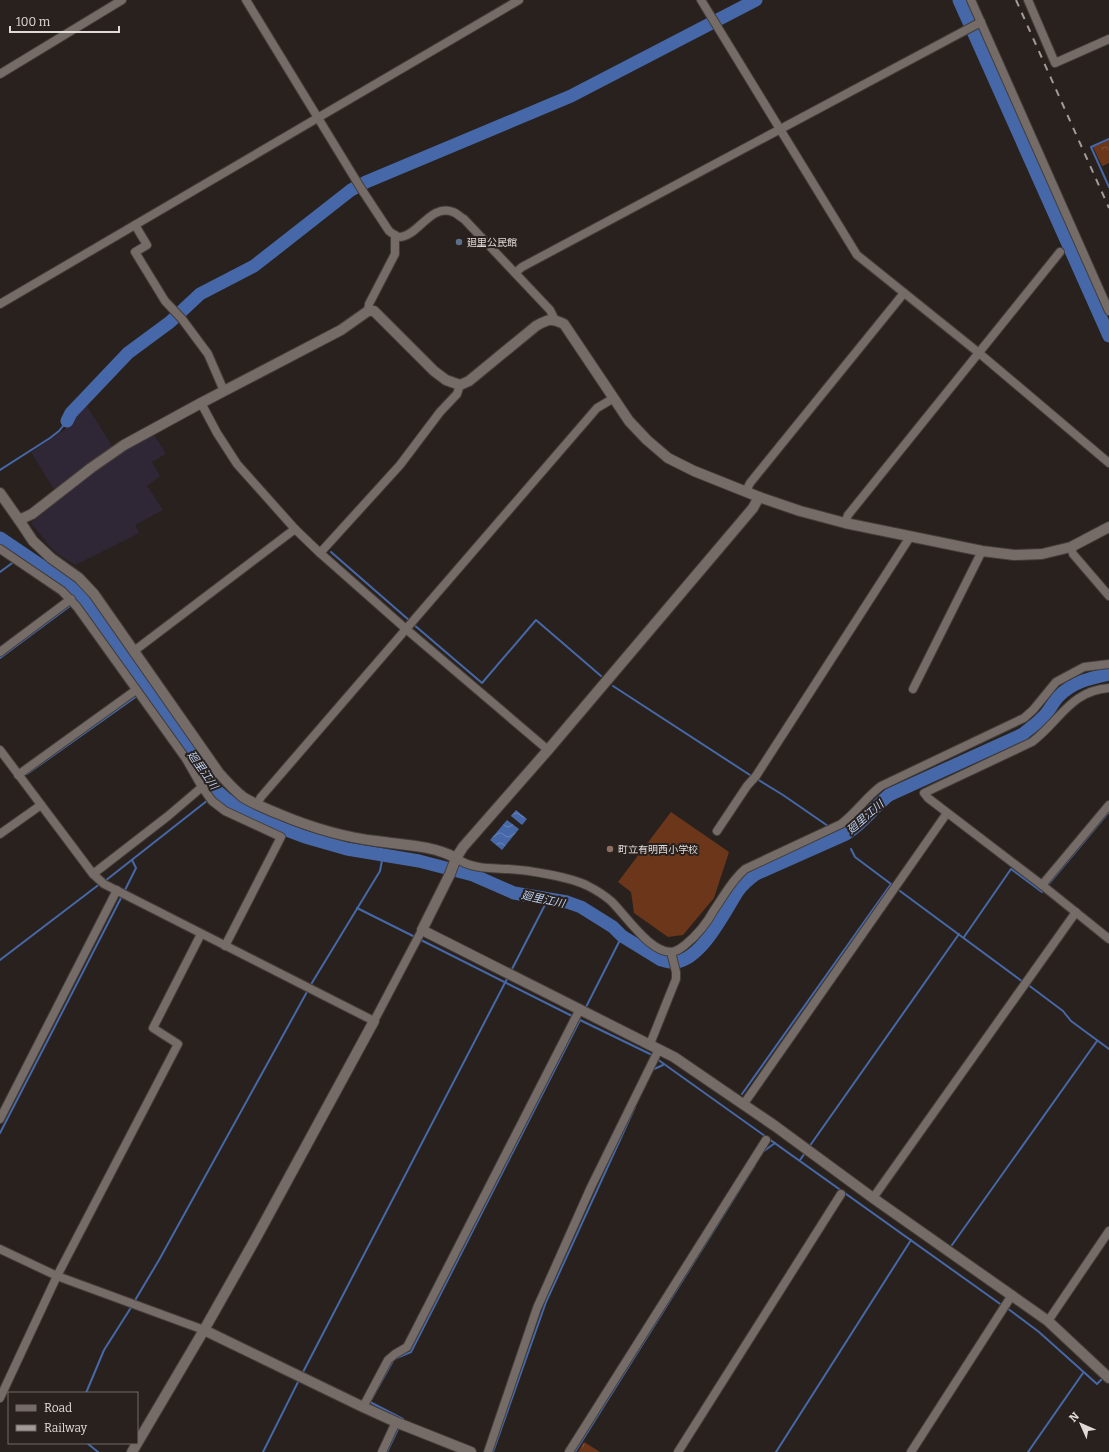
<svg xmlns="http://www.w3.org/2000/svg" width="1109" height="1452" viewBox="0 0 1109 1452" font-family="Bitter,'Noto Sans JP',serif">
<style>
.commercial{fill:#2f2736}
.grass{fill:url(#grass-tufts)}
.forest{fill:url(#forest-crowns)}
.pitch{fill:#6b361a}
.water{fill:url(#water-waves)}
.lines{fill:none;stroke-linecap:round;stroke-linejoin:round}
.stream{stroke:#4668a8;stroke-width:2}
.river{stroke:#4668a8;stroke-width:13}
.minor-casing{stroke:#443d39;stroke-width:10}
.tertiary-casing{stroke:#443d39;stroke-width:12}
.minor{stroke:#756b67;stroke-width:8}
.tertiary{stroke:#756b67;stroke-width:10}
.rail{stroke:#a29c98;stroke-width:2;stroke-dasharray:7 7;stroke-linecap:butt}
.service-dot{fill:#5c6f8a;stroke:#29211d;stroke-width:1.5}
.education-dot{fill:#8d6e63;stroke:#29211d;stroke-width:1.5}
.labels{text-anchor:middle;stroke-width:4;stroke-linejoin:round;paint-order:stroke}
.poi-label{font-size:10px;fill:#e1dbd8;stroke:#29211d;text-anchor:start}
.water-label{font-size:11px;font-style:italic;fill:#bdd2f6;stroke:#29211d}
</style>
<defs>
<pattern id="grass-tufts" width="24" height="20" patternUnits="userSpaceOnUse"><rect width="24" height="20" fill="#6b361a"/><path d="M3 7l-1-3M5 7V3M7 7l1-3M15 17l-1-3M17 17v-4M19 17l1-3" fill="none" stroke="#80523b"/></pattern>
<pattern id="forest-crowns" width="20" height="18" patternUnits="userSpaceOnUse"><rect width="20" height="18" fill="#6b361a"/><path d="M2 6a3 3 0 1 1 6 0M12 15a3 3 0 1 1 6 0" fill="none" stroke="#80523b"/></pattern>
<pattern id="water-waves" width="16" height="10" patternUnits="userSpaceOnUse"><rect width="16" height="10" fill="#4668a8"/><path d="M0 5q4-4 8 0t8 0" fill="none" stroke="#6984b7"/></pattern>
</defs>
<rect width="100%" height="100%" fill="#29211d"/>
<path class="commercial" d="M85,403l32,51 36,-21 13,21 -14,8 8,14 -13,10 16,24 -28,15 4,8 -64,32 -21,-14 -23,-28 29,-24 -29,-47 35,-23 7,-15z"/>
<path class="grass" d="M584,1442l16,10h-22z"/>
<path class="forest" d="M1109,140v23l-7,3 -9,-19z"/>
<path class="pitch" d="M671,812l58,40 -15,46 -31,37 -15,2 -34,-24 -3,-21 -13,-10z"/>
<g class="water">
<path d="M516,810l11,9 -5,6 -11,-9z"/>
<path d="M507,820l12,9 -17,21 -12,-10z"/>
</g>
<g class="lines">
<g class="stream">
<path d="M1109,139l-18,8 18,40"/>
<path d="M0,470l50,-32 9,-7 8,-10"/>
<path d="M331,552l79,69"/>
<path d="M19,559l5,-4"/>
<path d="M0,572l15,-11"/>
<path d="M78,600l4,-3"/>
<path d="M413,624l69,59 54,-63 65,56"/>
<path d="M0,658l70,-52"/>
<path d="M613,686l140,91"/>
<path d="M141,693l6,-5"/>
<path d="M27,774l110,-78"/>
<path d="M757,779l26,16 45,31"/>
<path d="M212,797l6,-5"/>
<path d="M831,832l4,8"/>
<path d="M846,834l2,5"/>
<path d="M851,849l4,8 36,27"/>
<path d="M105,881l103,-81"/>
<path d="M1047,886l62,-74"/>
<path d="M900,891l123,91"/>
<path d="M124,892l12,-24 -4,-8"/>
<path d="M357,908l58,29"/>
<path d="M964,937l47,-68 31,23 2,-3"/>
<path d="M419,939l155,78"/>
<path d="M0,960l101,-77"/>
<path d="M511,971l37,-72"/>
<path d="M1027,984l36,27 8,10 38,28"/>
<path d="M310,986l70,-115 3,-16"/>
<path d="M585,1009l37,-73"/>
<path d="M657,1059l346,247"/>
<path d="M652,1070l11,-5"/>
<path d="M742,1094l149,-210"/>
<path d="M0,1133l122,-237"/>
<path d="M809,1147l150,-213"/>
<path d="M764,1151l11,-8"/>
<path d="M800,1160l5,-7"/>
<path d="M952,1245l145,-204"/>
<path d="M134,1302l25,-42 149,-270"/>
<path d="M1007,1308l32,24 58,52 7,-7"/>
<path d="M302,1374l206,-397"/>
<path d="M86,1393l18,-43 28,-44"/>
<path d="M402,1421l1,-2 -33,-17 24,-43 17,-7 169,-332 70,34 3,2"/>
<path d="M87,1443l11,9"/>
<path d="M263,1452l36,-72"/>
<path d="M387,1452l12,-25"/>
<path d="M493,1452l53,-150 89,-195"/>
<path d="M575,1452l180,-287"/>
<path d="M776,1452l135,-212"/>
<path d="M1028,1452l55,-79"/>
</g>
<g class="river">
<path d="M959,0l150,336"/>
<path d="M67,421l4,-8 57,-60 42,-31 30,-28 54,-28 97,-76 15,-8 205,-86 185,-96"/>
<path d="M0,538l65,44 17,15 99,139 37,56 8,7 13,8 42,21 24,9 42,12 72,12 54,14 41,18 53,9 14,5 32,20 9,9 39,24c5,1 10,3 15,2 26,-3 49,-51 62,-71 5,-7 11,-12 18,-17l90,-40c18,-11 27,-26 43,-39l134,-61c7,-6 15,-11 21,-18 6,-6 9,-14 15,-20 14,-14 31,-18 50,-22"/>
</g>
<defs>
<g id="minor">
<path d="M246,0l116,190 27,41c3,2 7,6 11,6 18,-1 31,-34 53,-25 4,1 7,5 11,7l86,91 5,10"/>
<path d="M701,0l156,255 122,98 130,110"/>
<path d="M971,0l138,311"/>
<path d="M1028,0l27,63 54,-24"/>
<path d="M0,74l122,-74"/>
<path d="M135,225l12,20 -12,7 30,49 17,18 26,35 16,37"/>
<path d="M515,273l7,-6 459,-245"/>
<path d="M0,304l519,-304"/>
<path d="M368,311l1,-7 26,-50v-19"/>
<path d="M201,403l16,30 20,31 58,65 25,24 86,76 142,121"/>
<path d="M746,491l4,-8 154,-190"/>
<path d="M845,523l3,-8 212,-263"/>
<path d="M1071,547l2,7 36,42"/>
<path d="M0,549l62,42 15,16 109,152 16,28 10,14 13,10 56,26 -56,109"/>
<path d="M320,553l80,-88 40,-53 17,-18 3,-9"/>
<path d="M134,651l161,-122"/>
<path d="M0,652l71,-53"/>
<path d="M1109,688c-39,3 -49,33 -77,54l-108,51 4,5 114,87 67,54"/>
<path d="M913,689l69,-138"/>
<path d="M0,750l93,124 11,10 270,137 48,-91"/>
<path d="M18,775l118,-85"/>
<path d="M257,804l4,-7 336,-389 17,-10"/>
<path d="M717,831l30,-45 9,-10 154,-239"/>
<path d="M0,834l41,-29"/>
<path d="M456,858c15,11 35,10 52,11 20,1 63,8 80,17 8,4 16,9 23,15 14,13 42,57 64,50 4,-1 7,-4 10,-6 11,-9 22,-22 29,-35 10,-14 17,-29 31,-41l96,-45c15,-11 25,-27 40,-38l143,-68 9,-8 23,-28 28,-15 25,-3"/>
<path d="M93,874l75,-58 34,-29 17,-14"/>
<path d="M1042,885l67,-80"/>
<path d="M650,1044l26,-65v-7l-5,-20"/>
<path d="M743,1105l204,-292"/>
<path d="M0,1119l117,-229"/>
<path d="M873,1198l203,-286"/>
<path d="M0,1249l57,27 147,54"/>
<path d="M1048,1321l61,-90"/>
<path d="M0,1398l57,-122 121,-232 -25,-16 48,-94"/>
<path d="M363,1407l25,-47 7,-6 12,-7 173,-338"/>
<path d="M382,1452l14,-30"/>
<path d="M488,1452l49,-144 54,-121 68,-138"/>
<path d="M569,1452l197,-312"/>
<path d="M678,1452l163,-258"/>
<path d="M911,1452l101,-157"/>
</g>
<g id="tertiary">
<path d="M0,493l19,27 13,-6 59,-46 33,-23 77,-42 140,-73 27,-19h6l60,60 12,9 14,5 9,-4 67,-55c12,-7 15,-8 28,-2l65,97 18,19 21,18 26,13 65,26 41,14 45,12 137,28 32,4 28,-1 29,-7 38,-20"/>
<path d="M759,497l-6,11 -205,242 -85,97 -7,11 -6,16 -28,56 252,127 101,69 98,72 175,123 61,57"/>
<path d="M19,520l14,21 18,17 28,20 15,16 125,179c8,9 15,17 24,24 11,7 24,12 36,17 31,13 63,23 97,27 26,4 56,4 80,17"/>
<path d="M204,1330l159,77 35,16 73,29"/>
<path d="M132,1452l72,-122 52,-92 118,-217"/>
</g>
</defs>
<use href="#minor" class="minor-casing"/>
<use href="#tertiary" class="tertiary-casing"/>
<use href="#minor" class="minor"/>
<use href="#tertiary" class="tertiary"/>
<path class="rail" d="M1016,0l93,208"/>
</g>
<circle class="service-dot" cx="459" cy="242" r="4"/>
<circle class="education-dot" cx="610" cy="849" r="4"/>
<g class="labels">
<g class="poi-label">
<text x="467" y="246">廻里公民館</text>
<text x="618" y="853">町立有明西小学校</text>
</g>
<g class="water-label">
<text transform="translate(203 770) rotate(55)" y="4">廻里江川</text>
<text transform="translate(865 817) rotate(-41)" y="4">廻里江川</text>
<text transform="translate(543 899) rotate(12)" y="4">廻里江川</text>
</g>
</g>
<rect x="8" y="1392" width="130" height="52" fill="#29211d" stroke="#736b68"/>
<rect x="16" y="1405" width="20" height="6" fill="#756b67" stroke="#736b68"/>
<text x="44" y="1412" font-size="12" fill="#e1dbd8">Road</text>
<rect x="16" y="1425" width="20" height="6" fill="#a29c98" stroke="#736b68"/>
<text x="44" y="1432" font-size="12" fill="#e1dbd8">Railway</text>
<g transform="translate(1081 1424) rotate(315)" stroke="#29211d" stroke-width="3" paint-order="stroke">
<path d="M0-3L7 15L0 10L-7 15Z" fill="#e1dbd8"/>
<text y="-6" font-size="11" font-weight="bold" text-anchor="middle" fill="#e1dbd8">N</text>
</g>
<path d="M10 26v6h109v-6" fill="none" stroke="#e1dbd8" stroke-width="2"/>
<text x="16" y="26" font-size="12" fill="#e1dbd8" stroke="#29211d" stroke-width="3" paint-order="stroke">100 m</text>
</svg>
